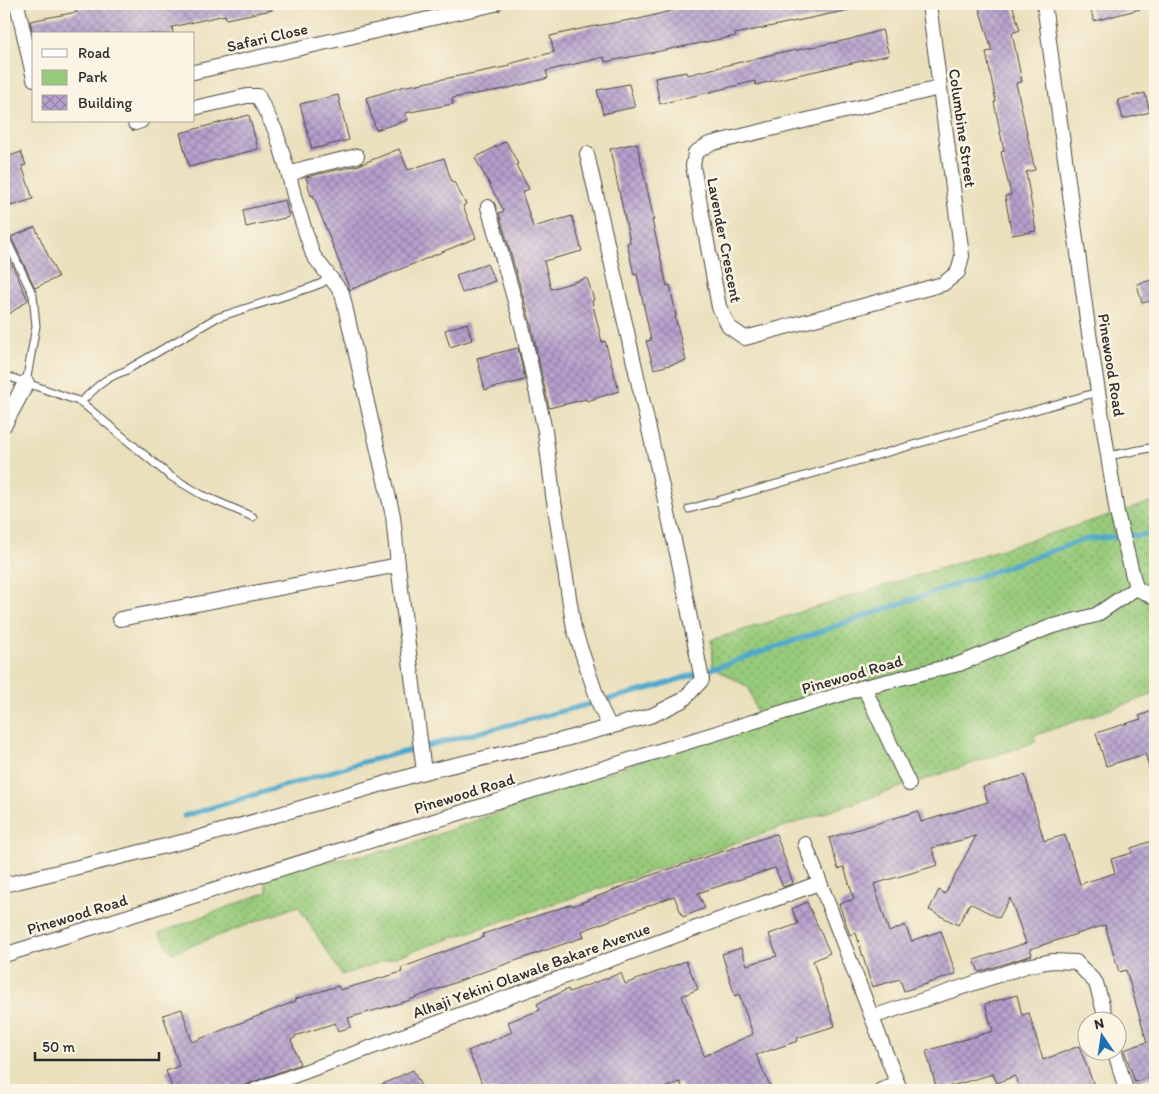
<svg xmlns="http://www.w3.org/2000/svg" width="1159" height="1094" viewBox="0 0 1159 1094" font-family="Itim,sans-serif">
<style>
.green{fill:url(#green-dots);stroke:#617a52}
.lines{fill:none;stroke-linecap:round;stroke-linejoin:round}
.stream{stroke:#4fa9cd;stroke-width:5}
.building{fill:url(#building-cross-hatch)}
.service-casing{stroke:#484641;stroke-width:9}
.minor-casing{stroke:#484641;stroke-width:16}
.tertiary-casing{stroke:#484641;stroke-width:18}
.service{stroke:#fff;stroke-width:7}
.minor{stroke:#fff;stroke-width:14}
.tertiary{stroke:#fff;stroke-width:16}
.labels{text-anchor:middle;stroke-width:5;stroke-linejoin:round;paint-order:stroke}
.street-label{font-size:16px;fill:#2b2b2b;stroke:#fcf5e5}
</style>
<defs>
<pattern id="green-dots" width="8" height="8" patternUnits="userSpaceOnUse" patternTransform="scale(1.25)"><rect width="8" height="8" fill="#97ca7a"/><path d="M2 2h.1M6 6h.1" fill="none" stroke="#7ba464" stroke-width="1.8" stroke-linecap="round"/></pattern>
<pattern id="building-cross-hatch" width="8" height="8" patternUnits="userSpaceOnUse" patternTransform="scale(1.25)"><rect width="8" height="8" fill="#b6a0cd"/><path d="M0 0l8 8M0 8l8-8" fill="none" stroke="#9483a7"/></pattern>
</defs>
<rect width="100%" height="100%" fill="#fcf5e5"/>
<filter id="ink" filterUnits="userSpaceOnUse"><feTurbulence type="fractalNoise" baseFrequency=".02" numOctaves="2"/><feDisplacementMap in="SourceGraphic" scale="10" xChannelSelector="R" yChannelSelector="G"/><feConvolveMatrix kernelMatrix="1 2 1 2 8 2 1 2 1" color-interpolation-filters="sRGB"/></filter>
<filter id="wash" filterUnits="userSpaceOnUse"><feTurbulence type="fractalNoise" baseFrequency=".0096" numOctaves="4" result="noise"/><feDisplacementMap in="SourceGraphic" scale="20" xChannelSelector="R" yChannelSelector="G"/><feGaussianBlur stdDeviation="1.12" result="paint"/><feColorMatrix in="noise" values="0 0 0 0 0 0 0 0 0 0 0 0 0 0 0 0 0 1.4 0 .05"/><feComposite in="paint" operator="in"/></filter>
<g filter="url(#wash)">
<rect width="100%" height="100%" fill="#eae0bd"/>
<path class="green" d="M1155,501v193l-122,42 3,6 -694,233 -44,-69 -126,47 -13,-20 108,-41 -3,-18 139,-27 355,-129 -9,-30 -37,-22 -1,-26z"/>
<g class="lines">
<path class="stream" d="M184,816l176,-53 292,-75 78,-25 356,-124 69,-5"/>
</g>
<g id="blocks">
<g class="building">
<path d="M98,4h174v6l-46,9 -1,-4 -53,12 1,7h-140l-3,-13 47,-9 -1,-3z"/>
<path d="M698,4h150l1,6 -114,24 1,2 -131,26 -1,-5 -58,14 2,7 -43,11 -53,9 1,6 -48,9 3,7 -32,10 -10,-32 36,-11 108,-21 -1,-2 45,-12 -4,-16 35,-8 50,-9v1z"/>
<path d="M978,4h34l8,26 -8,3 10,49 -6,1 19,87 -9,2 10,59 -24,4 -7,-39 6,-1 -10,-43 3,-1 -10,-49h2l-10,-50 6,-1z"/>
<path d="M1089,4h54l1,4 -50,13z"/>
<path d="M882,30l7,25 -101,22 -32,8 -1,-4 -95,23 -5,-26 31,-6 1,3 95,-23v1l65,-13z"/>
<path d="M629,84l6,23 -32,7 -6,-24z"/>
<path d="M1145,93l5,19 -27,7 -5,-19z"/>
<path d="M338,95l11,45 -37,9 -12,-45z"/>
<path d="M249,115l9,34 -69,18 -9,-34z"/>
<path d="M506,141l12,23 -2,1 13,24 -7,3 11,35 39,-11 10,35 -38,10 7,28 36,-11 7,22 -2,1 10,41 3,-1 14,50 -32,10 -1,-2 -37,9 -18,-84 -32,-111 5,-2 -29,-53z"/>
<path d="M637,143l17,77h-2l15,66 3,-1 6,31h-1l11,45 -32,8 -8,-28 5,-1 -14,-66 -3,1 -7,-32 3,-1 -20,-93z"/>
<path d="M399,149l9,21 36,-12 8,25 2,-1 12,22 -3,2 13,32 -126,52 -37,-95 -2,1 -5,-19 53,-12z"/>
<path d="M21,152l5,13 -4,1 11,33 -29,9v-50z"/>
<path d="M285,200l4,17 -43,10 -3,-17z"/>
<path d="M35,227l23,50 -23,11 -24,-51z"/>
<path d="M4,247l24,53 -24,18z"/>
<path d="M487,264l8,17 -33,12 -6,-18z"/>
<path d="M1155,279v21l-13,3 -5,-19z"/>
<path d="M467,323l5,17 -22,7 -5,-17z"/>
<path d="M518,348l7,32 -40,10 -8,-32z"/>
<path d="M1155,710v67h-3l-7,-23 -39,12 -10,-33 45,-14 -2,-3z"/>
<path d="M1025,775l19,66 21,-6 15,49 35,-11 -4,-14 21,-6 -1,-5 24,-8v235l-20,7 -11,-32 23,-8 -21,-72 -7,2 -14,-47 -75,24 2,6 -53,17 -5,-12 52,-17 -16,-45 -11,20 -29,-15 -12,22 -29,-15 10,-20 6,4 31,-58 -44,12 6,17 -64,19 15,48 16,-7 7,17 1,-2 28,-9 15,43 -52,17 -4,-12 -28,8 -16,-54 -6,2 -11,-31 15,-5 -10,-32 -6,2 -9,-31 89,-27 3,11 67,-20 -5,-15z"/>
<path d="M776,834l17,49 -10,4 -8,-19 -77,25 7,15 -22,9 -9,-21 -92,35 2,6 -101,35 -79,30 -56,16 3,9 -13,4 -3,-8 -40,13v2l-4,2 9,24 -67,26 -2,-5 -13,5h-6l-2,-5 -14,5h-23l-7,-19 13,-5 -16,-51 19,-6 10,33 104,-41 -1,-2 43,-13 2,4 62,-18 -1,-4 83,-31 -1,-3 89,-30 1,2 84,-33z"/>
<path d="M807,902l23,51 -17,8 22,65 -38,12 1,3 -42,14 16,35h-88l-4,-8 -20,8h-175l-17,-39 44,-19 -4,-10 32,-12 -3,-6 31,-15 1,3 52,-19 4,11 61,-23 12,28 -16,7 22,60 49,-22 -14,-40 -4,2 -13,-42 19,-6 6,17 30,-9 -8,-22 29,-10 -6,-15z"/>
<path d="M1017,995l5,20 7,-2 14,47 36,-14 16,42 -7,2h-67l-6,-14 -18,7 -4,-9 -56,16 -11,-39 67,-20 -8,-27z"/>
<path d="M413,1070l10,20h-53z"/>
</g>
</g>
</g>
<g filter="url(#ink)">
<use href="#blocks" fill-opacity="0" stroke="#484641" stroke-width="1"/>
<g class="lines">
<defs>
<g id="service">
<path d="M4,235l29,60 3,31 -10,57"/>
<path d="M4,375l77,27 89,74 32,19 51,22"/>
<path d="M81,402c14,-14 25,-25 44,-31l91,-53 96,-31 10,-4 8,-7"/>
<path d="M1108,456l47,-9"/>
<path d="M689,509l409,-117"/>
</g>
<g id="minor">
<path d="M17,4l17,75"/>
<path d="M929,4l33,252 -4,16 -15,12 -198,54 -16,-11 -10,-20 -26,-141 2,-13 14,-9 230,-56"/>
<path d="M194,72l301,-68"/>
<path d="M194,108l53,-12h11l18,36 13,43"/>
<path d="M135,123l6,-2"/>
<path d="M357,156l-52,12 -16,7 6,25 18,55 29,38 51,223 5,49 26,207"/>
<path d="M488,207l34,119 23,105 8,64 21,134 27,80 9,18"/>
<path d="M1136,588l19,10"/>
<path d="M120,619l278,-54"/>
<path d="M864,687l45,97"/>
<path d="M805,844l95,246"/>
<path d="M4,885l190,-46 230,-67 138,-32 91,-25 30,-15 19,-20 -22,-113 -93,-413"/>
<path d="M4,955l860,-268 95,-23 91,-37 46,-12 40,-27 -19,-75 -9,-57 -20,-129 -44,-323"/>
<path d="M872,1017l154,-51 26,-5 24,1 20,21 11,39"/>
<path d="M1115,1052l11,38"/>
<path d="M255,1090l564,-207"/>
<path d="M881,1090l17,-6"/>
</g>
<path id="tertiary" d="M4,424l22,-41"/>
</defs>
<use href="#service" class="service-casing"/>
<use href="#minor" class="minor-casing"/>
<use href="#tertiary" class="tertiary-casing"/>
<use href="#service" class="service"/>
<use href="#minor" class="minor"/>
<use href="#tertiary" class="tertiary"/>
</g>
</g>
<g class="labels">
<g class="street-label">
<text transform="translate(267 37) rotate(-13)" y="6">Safari Close</text>
<text transform="translate(963 128) rotate(82)" y="6">Columbine Street</text>
<text transform="translate(725 240) rotate(79)" y="6">Lavender Crescent</text>
<text transform="translate(1112 365) rotate(81)" y="6">Pinewood Road</text>
<text transform="translate(852 674) rotate(-16)" y="6">Pinewood Road</text>
<text transform="translate(464 793) rotate(-17)" y="6">Pinewood Road</text>
<text transform="translate(77 914) rotate(-17)" y="6">Pinewood Road</text>
<text transform="translate(531 970) rotate(-20)" y="6">Alhaji Yekini Olawale Bakare Avenue</text>
</g>
</g>
<rect width="1159" height="1094" fill="none" stroke="#fcf5e5" stroke-width="20"/>
<rect x="32" y="32" width="162" height="90" fill="#fcf5e5" stroke="#a8a49b"/>
<rect x="42" y="49" width="25" height="8" fill="#ffffff" stroke="#a8a49b"/>
<text x="78" y="58" font-size="15" fill="#2b2b2b">Road</text>
<rect x="42" y="70" width="25" height="15" fill="#97ca7a" stroke="#a8a49b"/>
<text x="78" y="82" font-size="15" fill="#2b2b2b">Park</text>
<rect x="42" y="95" width="25" height="15" fill="url(#building-cross-hatch)" stroke="#a8a49b"/>
<text x="78" y="108" font-size="15" fill="#2b2b2b">Building</text>
<g transform="translate(1102 1036) rotate(347)"><circle r="24" fill="#fcf5e5" stroke="#a8a49b"/>
<path d="M0-4L9 19L0 12L-9 19Z" fill="#1f6fb2"/>
<text y="-8" font-size="14" font-weight="bold" text-anchor="middle" fill="#2b2b2b">N</text>
</g>
<path d="M35 1052v8h124v-8" fill="none" stroke="#2b2b2b" stroke-width="2.5"/>
<text x="42" y="1052" font-size="15" fill="#2b2b2b" stroke="#fcf5e5" stroke-width="4" paint-order="stroke">50 m</text>
</svg>
